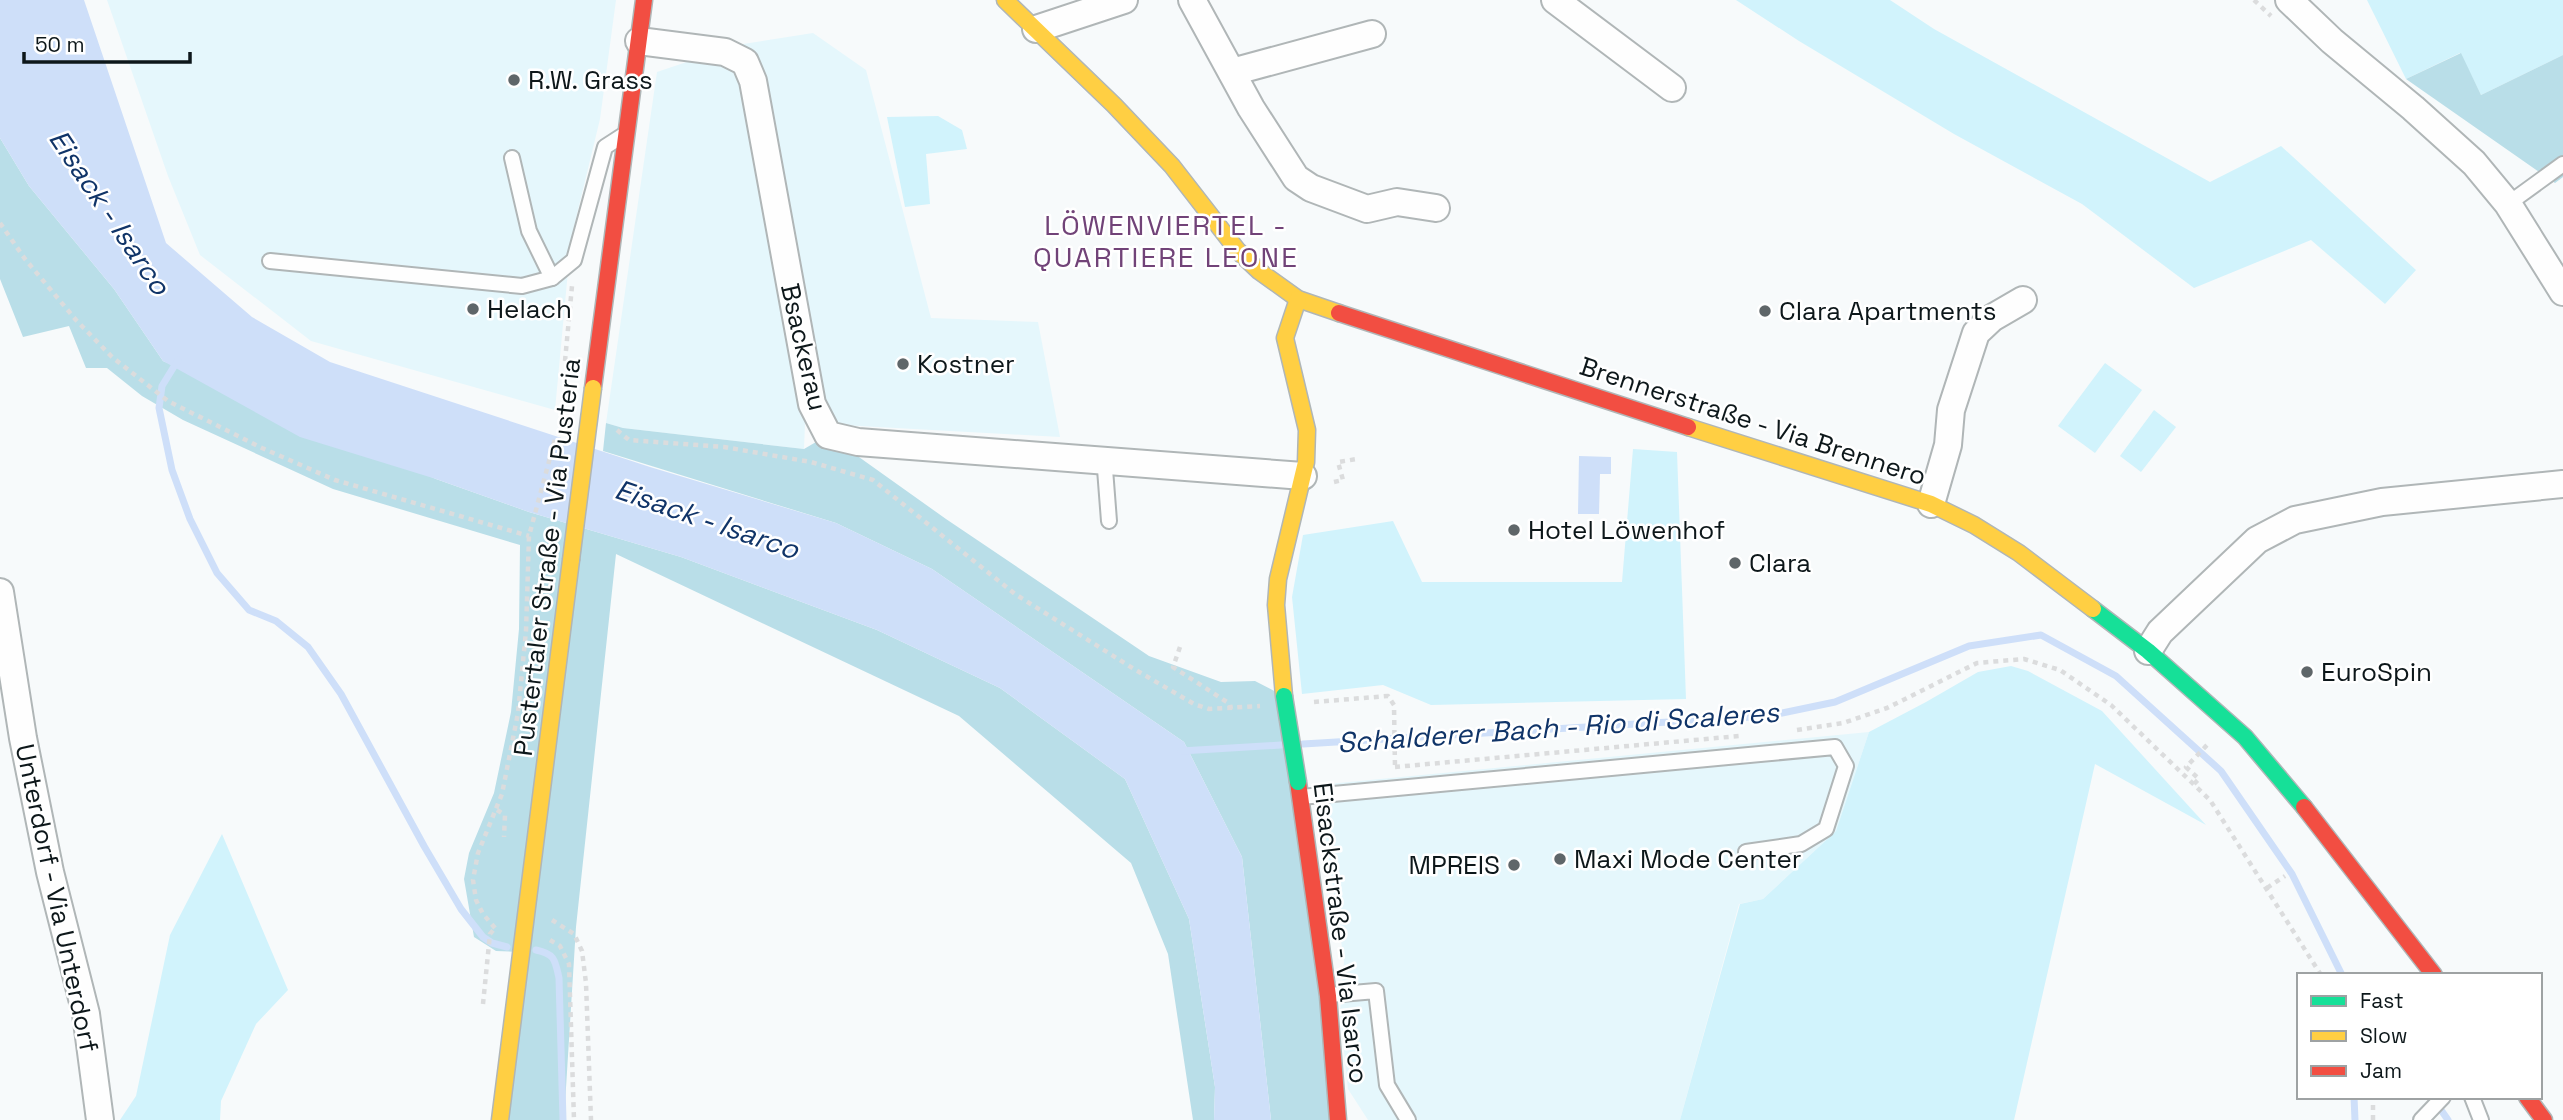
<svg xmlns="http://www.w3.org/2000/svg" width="2563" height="1120" viewBox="0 0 2563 1120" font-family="'Space Grotesk',sans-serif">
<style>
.built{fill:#e5f7fc}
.green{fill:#d1f3fc}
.forest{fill:#b9dee8}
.water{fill:#cedff9}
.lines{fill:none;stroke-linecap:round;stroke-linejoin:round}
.stream{stroke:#cedff9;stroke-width:7}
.lane-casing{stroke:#b0b6b7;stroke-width:18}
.street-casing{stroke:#b0b6b7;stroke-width:30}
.fast-casing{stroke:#b0b6b7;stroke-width:19}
.slow-casing{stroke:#b0b6b7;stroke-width:19}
.jam-casing{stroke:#b0b6b7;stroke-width:19}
.path{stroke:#dbdcdd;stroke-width:4.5;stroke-dasharray:5 5;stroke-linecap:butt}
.lane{stroke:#fefefe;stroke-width:14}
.street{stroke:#fefefe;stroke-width:26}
.fast{stroke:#16e098;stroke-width:16}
.slow{stroke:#ffcf43;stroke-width:16}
.jam{stroke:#f24e42;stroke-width:16}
.fast-bridge-casing{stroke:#b0b6b7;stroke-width:19;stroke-linecap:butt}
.slow-bridge-casing{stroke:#b0b6b7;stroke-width:19;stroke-linecap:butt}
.fast-bridge{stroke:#16e098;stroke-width:16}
.slow-bridge{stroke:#ffcf43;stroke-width:16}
.poi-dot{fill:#5f6669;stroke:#fff;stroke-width:2.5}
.labels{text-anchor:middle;stroke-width:5;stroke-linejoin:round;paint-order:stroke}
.poi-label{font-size:26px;fill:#0d171a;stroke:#fff;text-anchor:start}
.street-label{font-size:26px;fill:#0d171a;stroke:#fff}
.water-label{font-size:28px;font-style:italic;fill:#103468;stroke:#fff}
.neighbourhood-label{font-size:28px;letter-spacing:2px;fill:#714378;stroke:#fff}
</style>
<rect width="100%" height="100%" fill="#f7fafb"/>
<g class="built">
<path d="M107,0h509l-16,119 -29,120 -16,171 -244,-69 -111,-86 -32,-79z"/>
<path d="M813,33l53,37 65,248 107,4 22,115 -255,-14 -1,26 -181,-21 -17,-5 51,-351 80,-27z"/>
<path d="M1869,732l-33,99 -73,68 -24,5 -59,216h-312l-20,-31 -8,-76 4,-52 -26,-176z"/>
</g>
<g class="green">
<path d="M1736,0h154l44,29 276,153 71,-36 135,124 -31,34 -74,-64 -117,48 -112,-84 -128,-70 -155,-93z"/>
<path d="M2367,0h196v55l-82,40 -21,-42 -54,26z"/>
<path d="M938,116l24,14 5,19 -41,5 4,50 -25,3 -18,-90z"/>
<path d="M2105,363l37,27 -47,63 -37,-27z"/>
<path d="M2154,410l22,17 -35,45 -21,-16z"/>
<path d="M1633,449l44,3 9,247 -255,6 -48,-20 -81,9 -10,-97 11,-62 90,-14 29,61h200z"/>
<path d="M2011,666l17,5 74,40 104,114 -111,-61 -81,356h-334l60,-216 23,-5 73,-68 33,-99 57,-30 52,-30z"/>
<path d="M222,834l66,156 -32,34 -35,77 -1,19h-100l16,-24 34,-161z"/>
</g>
<g class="forest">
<path d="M2461,53l20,42 82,-40v122l-8,6 -149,-104z"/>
<path d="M0,138l29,48 85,103 49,72 273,118 93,33 152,45 196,73 123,58 125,91 64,140 26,168 -1,33h-21l-25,-166 -37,-91 -172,-147 -343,-162 -40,373 -12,193h-57l14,-168 -25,-1 -22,-14 -10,-58 5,-26 25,-60 17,-81 8,-83 1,-84 -187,-56 -150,-69 -41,-24 -35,-28h-21l-17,-42 -46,11 -23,-58z"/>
<path d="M606,423l17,5 181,21 24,-14 118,84 203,137 72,26 34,-1 29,15 54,424h-67l-29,-263 -58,-115 -252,-173 -96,-46 -233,-72z"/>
</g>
<g class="water">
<path d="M0,0h84l82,243 86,74 78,45 320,105 186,56 96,46 252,173 58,115 29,263h-57l1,-33 -26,-168 -64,-140 -125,-91 -123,-58 -196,-73 -152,-45 -93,-33 -136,-42 -137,-76 -49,-72 -85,-103 -29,-48z"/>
<path d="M1579,456l32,1v17h-11l-1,40h-21z"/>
</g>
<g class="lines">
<g class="stream">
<path d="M178,360l-16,26 -3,22 13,62 18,49 27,54 32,37 27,11 32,26 33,47 83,152 37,63 22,28 9,6 15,4"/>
<path d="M1303,744l465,-28 67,-14 134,-56 72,-11 75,41 105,95 71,103 50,101"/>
<path d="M1181,751l100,-6"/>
<path d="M536,950c19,4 19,10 23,28l4,142"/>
<path d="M2354,1097l1,23"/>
<path d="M2432,1097l16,23"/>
</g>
<defs>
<g id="lane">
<path d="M512,158l17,73 23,47"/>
<path d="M2508,204l55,-40"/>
<path d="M270,261l252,25 30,-8 22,-18 31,-113 17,-11"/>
<path d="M1109,521l-4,-52 7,-8"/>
<path d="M1301,797l534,-50 11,19 -20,63 -25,15 -55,8"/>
<path d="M1329,995l47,-4 11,94 21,35"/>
<path d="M2472,1097l9,23"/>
<path d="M2421,1120l22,-23"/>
</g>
<g id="street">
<path d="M1192,0l59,108 45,70 15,10 56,21 30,-7 39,6"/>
<path d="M1555,0l117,88"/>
<path d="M2289,0l43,41 81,67 61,55 34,41 55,88"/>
<path d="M1036,29l88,-29"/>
<path d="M639,41l86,11 20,10 8,19 59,323 16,31 30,7 445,34"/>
<path d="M1232,72l140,-38"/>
<path d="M1931,504l17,-59 3,-35 25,-77 16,-15 31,-18"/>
<path d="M0,592l23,146 27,134 36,142 14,106"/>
<path d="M2148,651l12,-19 97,-92 38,-20 87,-18 181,-18"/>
</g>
<path id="fast" d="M2093,609l55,42 97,86 59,70"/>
<g id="slow">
<path d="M1005,0l109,105 58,61 66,85 21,20 39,28 41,14"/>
<path d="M1688,427l243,77 43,21 45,28 74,56"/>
<path d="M1284,696l-8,-91 2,-26 28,-117 1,-32 -22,-92 13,-39"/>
<path d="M500,1120l71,-560"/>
</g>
<g id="jam">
<path d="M1339,313l349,114"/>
<path d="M593,388l51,-388"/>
<path d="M1298,782l30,214 10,124"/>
<path d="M2304,807l130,168"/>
<path d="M2527,1097l17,23"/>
</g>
</defs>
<use href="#lane" class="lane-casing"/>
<use href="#street" class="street-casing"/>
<use href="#fast" class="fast-casing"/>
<use href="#slow" class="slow-casing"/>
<use href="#jam" class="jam-casing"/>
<g class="path">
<path d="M2254,0l17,16"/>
<path d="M0,223l25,36 51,61 36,37 56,44 94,47 73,32 194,56"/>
<path d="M565,361l7,-75"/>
<path d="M617,430l12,10 95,7 87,15 62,18 142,114 119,75 60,35 15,5 51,-3"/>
<path d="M1334,482l9,-2 -5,-18 19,-3"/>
<path d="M1180,647l-7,20 57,37 1,5"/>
<path d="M1314,702l74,-6 6,9 1,63"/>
<path d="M1797,730l46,-7 44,-15 90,-45 47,-4 36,11 51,35 99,95 111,175"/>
<path d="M1395,767l344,-31"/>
<path d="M2194,784l5,-5 -13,-12 23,-24"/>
<path d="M497,810l8,5 -1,22"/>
<path d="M2267,888l18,-12"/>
<path d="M552,920l22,14 8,17 4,32 5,137"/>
<path d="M495,928l-12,-14 -7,-14 -3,-20 5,-27 24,-59 16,-81 8,-82 3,-95 26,-97"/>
<path d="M550,940l10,6 9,18 5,156"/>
<path d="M483,1004l7,-70 5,-6"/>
<path d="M2373,1120v-23"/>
</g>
<use href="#lane" class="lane"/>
<use href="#street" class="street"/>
<use href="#fast" class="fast"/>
<use href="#slow" class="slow"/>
<use href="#jam" class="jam"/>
<defs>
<path id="fast-bridge" d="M1284,696l14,86"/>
<path id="slow-bridge" d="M571,560l22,-172"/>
</defs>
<use href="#fast-bridge" class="fast-bridge-casing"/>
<use href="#slow-bridge" class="slow-bridge-casing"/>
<use href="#fast-bridge" class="fast-bridge"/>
<use href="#slow-bridge" class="slow-bridge"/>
</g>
<g class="poi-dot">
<circle cx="514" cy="80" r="7"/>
<circle cx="473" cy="309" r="7"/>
<circle cx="1765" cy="311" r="7"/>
<circle cx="903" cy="364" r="7"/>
<circle cx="1514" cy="530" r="7"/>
<circle cx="1735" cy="563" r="7"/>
<circle cx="2307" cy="672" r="7"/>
<circle cx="1560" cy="859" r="7"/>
<circle cx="1514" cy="865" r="7"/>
</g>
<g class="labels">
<g class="poi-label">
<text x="528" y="89">R.W. Grass</text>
<text x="487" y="318">Helach</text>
<text x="1779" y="320">Clara Apartments</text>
<text x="917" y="373">Kostner</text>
<text x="1528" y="539">Hotel Löwenhof</text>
<text x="1749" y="572">Clara</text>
<text x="2321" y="681">EuroSpin</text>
<text x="1574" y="868">Maxi Mode Center</text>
<text x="1500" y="874" text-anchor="end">MPREIS</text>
</g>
<g class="street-label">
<text transform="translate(804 347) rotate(77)" y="9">Bsackerau</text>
<text transform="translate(1753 421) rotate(18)" y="9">Brennerstraße - Via Brennero</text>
<text transform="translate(547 557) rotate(-83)" y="9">Pustertaler Straße - Via Pusteria</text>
<text transform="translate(57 898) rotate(78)" y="9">Unterdorf - Via Unterdorf</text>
<text transform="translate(1341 933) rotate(83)" y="9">Eisackstraße - Via Isarco</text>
</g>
<g class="water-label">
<text transform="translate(110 212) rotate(56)" y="10">Eisack - Isarco</text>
<text transform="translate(707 519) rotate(19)" y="10">Eisack - Isarco</text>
<text transform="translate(1558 727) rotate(-4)" y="10">Schalderer Bach - Rio di Scaleres</text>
</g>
<g class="neighbourhood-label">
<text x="1166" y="235">LÖWENVIERTEL -<tspan x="1166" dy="32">QUARTIERE LEONE</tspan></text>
</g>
</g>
<rect x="2297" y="973" width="245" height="126" fill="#ffffff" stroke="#9ea2a3" stroke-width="2"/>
<rect x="2311" y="996" width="35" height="10" fill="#16e098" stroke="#9ea2a3" stroke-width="2"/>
<text x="2360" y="1008" font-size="21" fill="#0d171a">Fast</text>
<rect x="2311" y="1031" width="35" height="10" fill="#ffcf43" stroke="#9ea2a3" stroke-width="2"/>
<text x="2360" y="1043" font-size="21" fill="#0d171a">Slow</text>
<rect x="2311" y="1066" width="35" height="10" fill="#f24e42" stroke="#9ea2a3" stroke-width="2"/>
<text x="2360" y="1078" font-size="21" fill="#0d171a">Jam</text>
<path d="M24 52v10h166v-10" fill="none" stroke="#0d171a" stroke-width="3.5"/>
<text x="35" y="52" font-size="21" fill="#0d171a" stroke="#ffffff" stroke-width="5" paint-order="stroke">50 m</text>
</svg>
